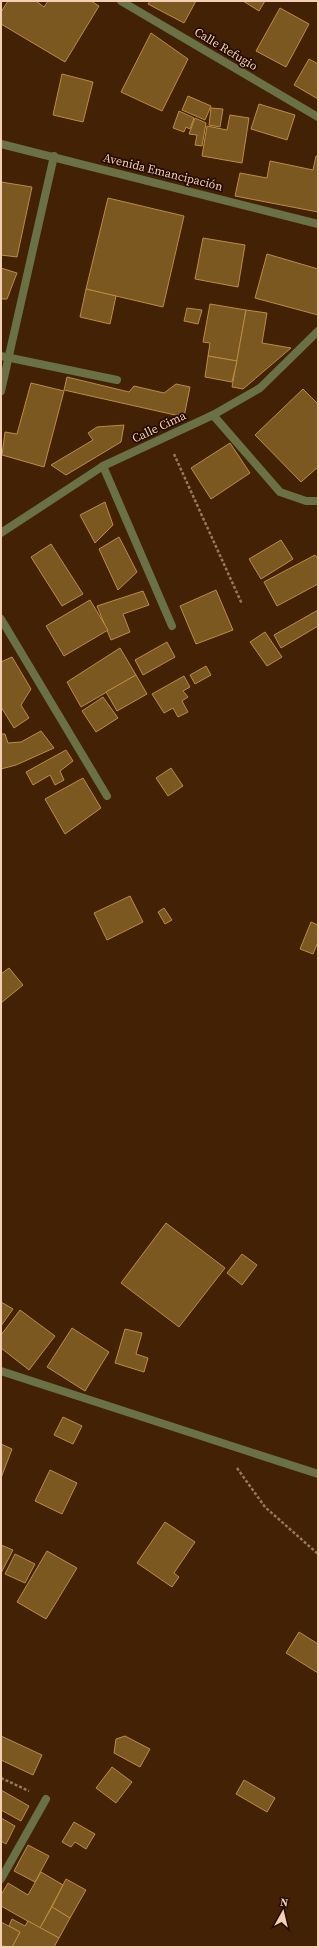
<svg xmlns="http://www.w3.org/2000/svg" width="319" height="1948" viewBox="0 0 319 1948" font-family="'Source Serif 4',serif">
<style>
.building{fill:#7b581f;stroke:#bc8c43}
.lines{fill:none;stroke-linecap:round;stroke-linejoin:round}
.path{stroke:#9a775c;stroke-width:2.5;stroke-dasharray:3 2;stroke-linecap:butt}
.street{stroke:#6a7144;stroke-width:8}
.labels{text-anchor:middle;stroke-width:3.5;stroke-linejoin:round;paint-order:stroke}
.street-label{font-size:12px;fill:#f4cfb6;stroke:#250c00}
</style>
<rect width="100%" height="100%" fill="#432105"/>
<g class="building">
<path d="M8,1h28l8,6 4,-6h43l8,5 -34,56 -64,-38v-12z"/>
<path d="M150,1h46l-12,22 -36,-19z"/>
<path d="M243,1h22l-6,10z"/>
<path d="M280,8l29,16 -23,43 -30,-16z"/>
<path d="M151,33l37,26 -26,52 -41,-19z"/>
<path d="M309,59l9,5v35l-24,-14z"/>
<path d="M62,74l31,8 -10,40 -30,-7z"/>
<path d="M188,96l23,10 -6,14 -23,-10z"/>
<path d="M259,104l36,11 -8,25 -36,-11z"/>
<path d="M211,108l12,1 -3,18 -11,-2z"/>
<path d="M179,111l15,7 -4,11 -4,-2 -2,5 -11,-4z"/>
<path d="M230,115l19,3 -7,45 -40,-7 5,-30 20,4z"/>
<path d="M195,118l11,5 -4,23 -7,-1 2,-10 -8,-1z"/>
<path d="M316,156h2v56l-83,-16 5,-23 27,5 3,-17 43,9z"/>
<path d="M1,182l31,5 -15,70 -16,-2z"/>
<path d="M108,198l76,18 -21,91 -77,-18z"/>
<path d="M203,238l42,7 -7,42 -43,-8z"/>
<path d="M267,254l51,15v46l-63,-17z"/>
<path d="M1,268l16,5 -10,26h-6z"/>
<path d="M86,289l30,7 -6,28 -30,-7z"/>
<path d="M210,304l36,6 -9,51 -29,-5 2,-13 -7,-1z"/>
<path d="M187,308l15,2 -4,14 -14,-3z"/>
<path d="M246,310l21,3 -5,30 29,5 -48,41 -11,-2z"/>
<path d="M208,356l29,5 -5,21 -27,-5z"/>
<path d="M67,377l62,15 5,-6 30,7 12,-9 14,3 -6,30 -120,-27z"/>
<path d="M31,383l33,8 -20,76 -42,-12 3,-23 12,2z"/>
<path d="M303,389l15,15v63l-17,15 -46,-47z"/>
<path d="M124,425l-3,17 -55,33 -15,-10 42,-25 -5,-7 9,-6z"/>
<path d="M230,443l20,30 -39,26 -20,-31z"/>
<path d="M105,502l8,23 -18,18 -15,-28z"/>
<path d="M119,537l18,35 -19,18 -19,-41z"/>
<path d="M281,540l12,19 -32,20 -12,-20z"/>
<path d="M51,544l32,50 -21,12 -31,-49z"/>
<path d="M315,555l3,4v25l-41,22 -13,-24z"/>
<path d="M216,590l17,40 -37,14 -16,-38z"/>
<path d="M143,591l6,14 -26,9 7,18 -19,8 -14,-34z"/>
<path d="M90,600l18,30 -44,26 -18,-30z"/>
<path d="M318,610v16l-37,22 -7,-13z"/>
<path d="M265,632l17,25 -15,9 -17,-24z"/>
<path d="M167,642l8,15 -32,18 -8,-15z"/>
<path d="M120,648l16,27 -55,32 -14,-25z"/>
<path d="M12,657l19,32 -10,16 8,13 -15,10 -13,-21v-45z"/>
<path d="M206,666l5,9 -16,9 -5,-9z"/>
<path d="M136,675l11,19 -30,17 -11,-19z"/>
<path d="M184,676l6,11 -7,4 5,6 -6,4 6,11 -10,5 -5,-9 -9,5 -12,-19z"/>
<path d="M103,697l15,21 -22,14 -14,-21z"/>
<path d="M41,731l13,17 -38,17 -15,4v-35h4l3,9 13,-1z"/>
<path d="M66,750l7,11 -13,10 4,9 -9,5 -5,-10 -17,10 -7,-13z"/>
<path d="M171,768l12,18 -15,10 -12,-18z"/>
<path d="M83,778l18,30 -36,26 -20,-35z"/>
<path d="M130,896l13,26 -36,18 -13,-27z"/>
<path d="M164,908l8,12 -7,4 -7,-12z"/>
<path d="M311,922l7,3v17l-5,12 -13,-5z"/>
<path d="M9,968l14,17 -22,18v-29z"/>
<path d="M166,1223l59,45 -46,59 -58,-44z"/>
<path d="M242,1254l15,11 -15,20 -15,-12z"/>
<path d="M1,1302l12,7 -12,17z"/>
<path d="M20,1310l35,26 -26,34 -28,-22v-13z"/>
<path d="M72,1328l37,24 -24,39 -38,-24z"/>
<path d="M125,1329l17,4 -6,21 12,4 -4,14 -29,-9z"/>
<path d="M63,1417l19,9 -9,18 -19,-9z"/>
<path d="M1,1444l11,5 -11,29z"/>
<path d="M50,1470l27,13 -15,31 -27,-13z"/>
<path d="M165,1522l30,20 -21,31 5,4 -7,10 -35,-24z"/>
<path d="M1,1545l12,5 -12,23z"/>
<path d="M47,1551l30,17 -31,51 -29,-17z"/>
<path d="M15,1554l20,10 -10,19 -20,-9z"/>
<path d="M299,1632l19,12v29l-32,-20z"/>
<path d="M1,1736l41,19 -9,20 -32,-15z"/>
<path d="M125,1736l25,13 -10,18 -26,-14 2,-14z"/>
<path d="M112,1767l20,15 -16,21 -20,-15z"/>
<path d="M244,1780l31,18 -8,14 -31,-18z"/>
<path d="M1,1790l28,16 -8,15 -20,-11z"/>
<path d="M1,1818l14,8 -9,18 -5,-3z"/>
<path d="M74,1822l21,12 -9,15 -11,-7 -4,5 -9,-5z"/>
<path d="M28,1845l21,11 -14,26 -21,-11z"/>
<path d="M41,1872l22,13 -23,43 -39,-22v-11l7,-12 20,12z"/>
<path d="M66,1879l20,11 -16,28 -18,-11z"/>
<path d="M52,1907l18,11 -11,20 -19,-10z"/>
<path d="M12,1919l13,7 3,-5 31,17 -5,9h-42l8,-15 -11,-6z"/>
<path d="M1,1922l19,10 -8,15 -11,-1z"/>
</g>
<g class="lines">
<g class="path">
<path d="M174,454l68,150"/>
<path d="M237,1468l28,39 53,47"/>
<path d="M1,1778l28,13"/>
</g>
<g class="street">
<path d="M121,1l197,116"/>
<path d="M1,144l317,80"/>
<path d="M1,356l116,24"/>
<path d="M1,391l53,-235"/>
<path d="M213,415l67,77 26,9h12"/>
<path d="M103,466l69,160"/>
<path d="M1,533l102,-67 110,-51 47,-27 58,-57"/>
<path d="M1,619l106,177"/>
<path d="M1,1371l317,103"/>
<path d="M1,1879l45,-80"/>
</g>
</g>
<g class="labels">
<g class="street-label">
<text transform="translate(226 49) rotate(31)" y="4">Calle Refugio</text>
<text transform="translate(163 172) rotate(14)" y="4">Avenida Emancipación</text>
<text transform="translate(159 427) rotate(-25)" y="4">Calle Cima</text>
</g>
</g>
<rect width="319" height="1948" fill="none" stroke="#f4cfb6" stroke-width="4"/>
<g transform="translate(283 1912) rotate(8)" stroke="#250c00" stroke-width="3" paint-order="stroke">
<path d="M0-3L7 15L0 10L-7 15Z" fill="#f4cfb6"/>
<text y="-6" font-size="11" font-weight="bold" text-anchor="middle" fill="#f4cfb6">N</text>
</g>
</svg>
